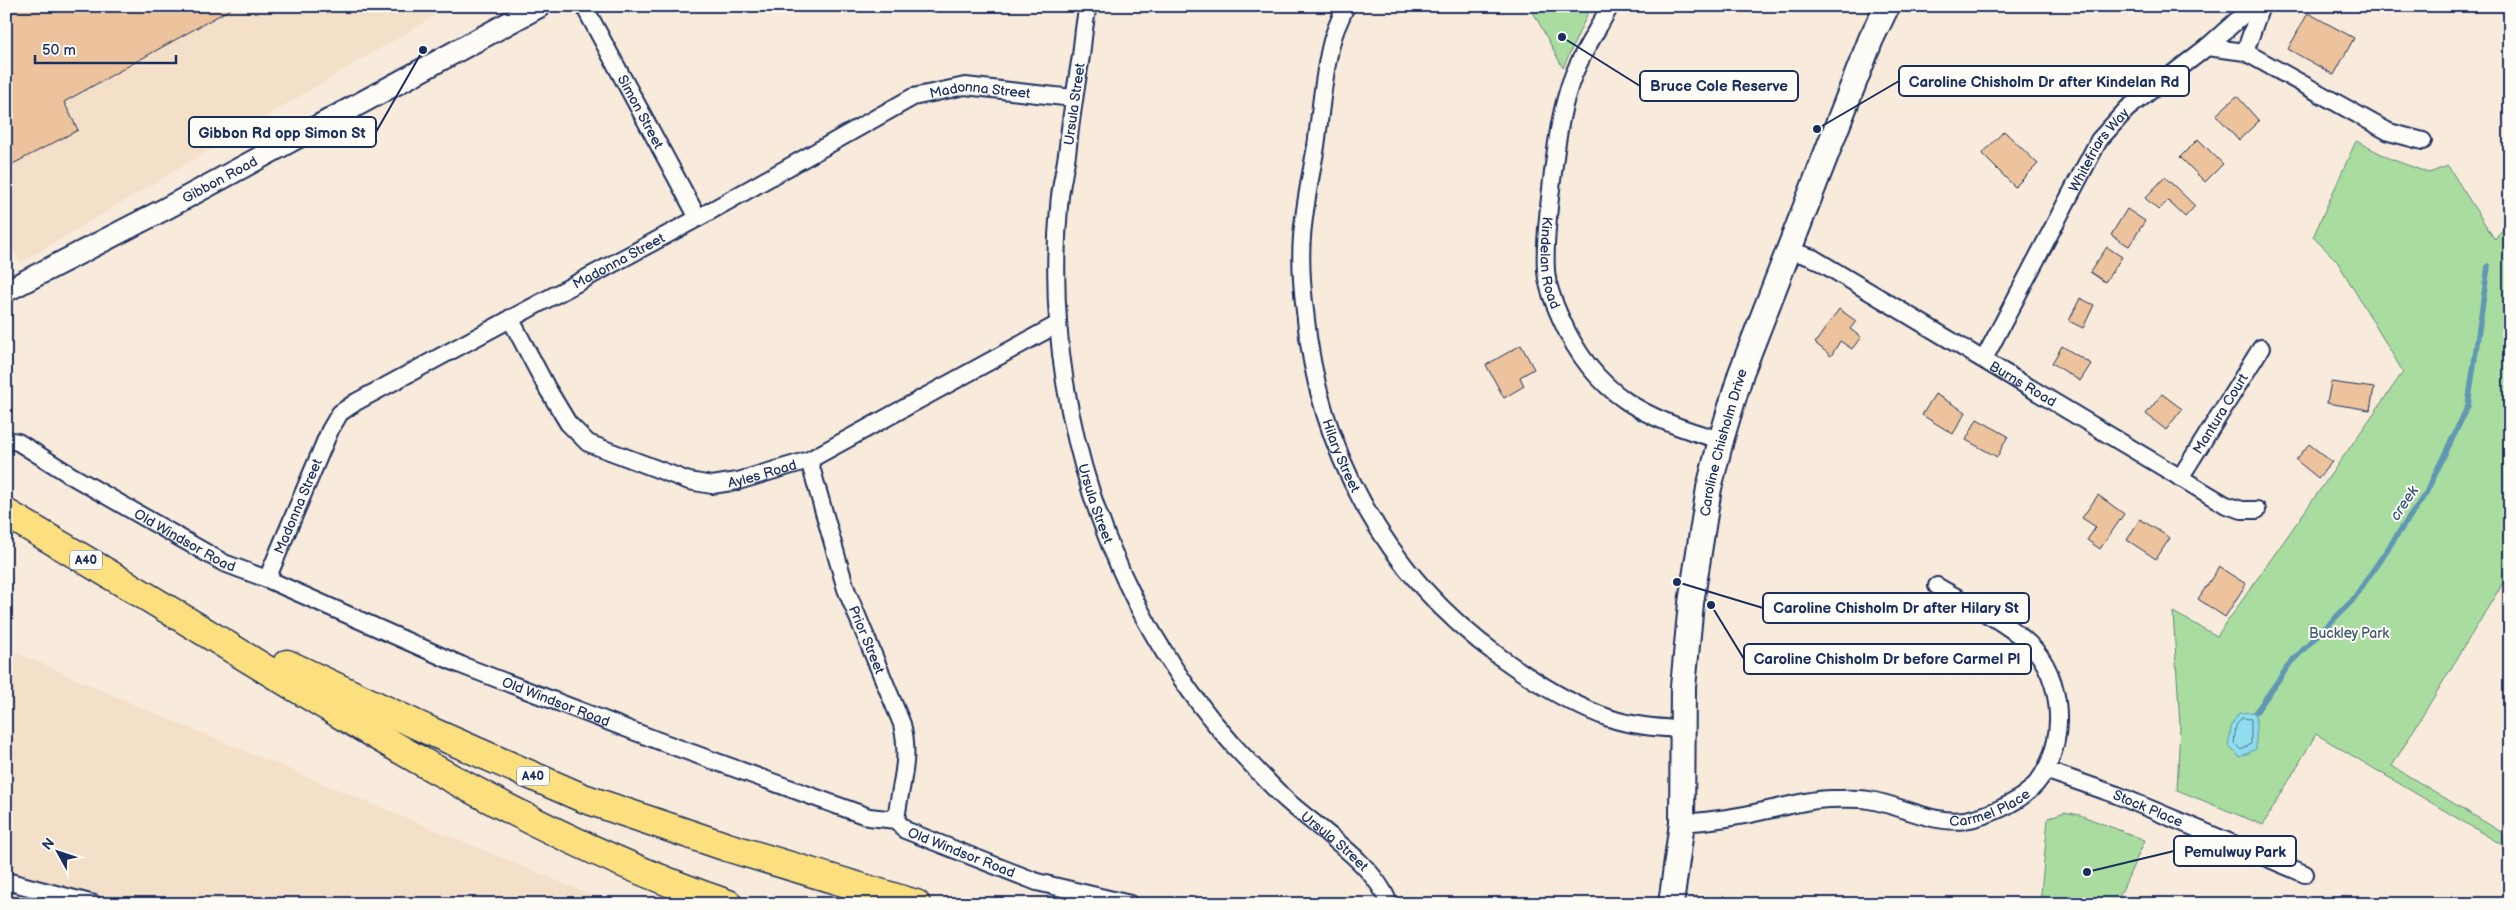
<svg xmlns="http://www.w3.org/2000/svg" width="2516" height="910" viewBox="0 0 2516 910" font-family="'Balsamiq Sans',sans-serif">
<style>
.built{fill:#f4dfc9}
.green{fill:#a9dd9f;stroke:#62867e}
.water{fill:#8fdded;stroke:#6197b4}
.lines{fill:none;stroke-linecap:round;stroke-linejoin:round}
.shore{stroke:#497597;stroke-width:1}
.stream{stroke:#6197b4;stroke-width:5.5}
.building{fill:#ecc39c;stroke:#1b2f5e}
.minor-casing{stroke:#1b2f5e;stroke-width:20}
.tertiary-casing{stroke:#1b2f5e;stroke-width:25}
.secondary-casing{stroke:#1b2f5e;stroke-width:28}
.trunk-casing{stroke:#1b2f5e;stroke-width:31}
.minor{stroke:#fdfcf7;stroke-width:16}
.tertiary{stroke:#fdfcf7;stroke-width:21}
.secondary{stroke:#fdfcf7;stroke-width:24}
.trunk{stroke:#fce080;stroke-width:28}
.labels{text-anchor:middle;stroke-width:4;stroke-linejoin:round;paint-order:stroke}
.shield{fill:#fdfcf7;stroke:#5f6c8c;stroke-width:1}
.shield-label{font-size:12px;font-weight:bold;fill:#1b2f5e}
.street-label{font-size:14px;fill:#1b2f5e;stroke:#fdfcf7}
.park-label{font-size:14px;fill:#3e5a6e;stroke:#fdfcf7}
.water-label{font-size:15px;font-style:italic;fill:#385a82;stroke:#fdfcf7}
.leader{fill:none;stroke:#1b2f5e;stroke-width:2}
.callout-dot{fill:#1b2f5e;stroke:#fdfcf7;stroke-width:2}
.callout{fill:#fdfcf7;stroke:#1b2f5e;stroke-width:2}
.callout-label{font-size:15px;text-anchor:middle;font-weight:bold;fill:#1b2f5e}
</style>
<rect width="100%" height="100%" fill="#f8ebdc"/>
<filter id="ink" filterUnits="userSpaceOnUse"><feTurbulence type="fractalNoise" baseFrequency=".02" numOctaves="2"/><feDisplacementMap in="SourceGraphic" scale="10" xChannelSelector="R" yChannelSelector="G"/><feConvolveMatrix kernelMatrix="1 2 1 2 8 2 1 2 1" color-interpolation-filters="sRGB"/></filter>
<g filter="url(#ink)">
<g class="built">
<path d="M6,6h445l-431,257 -14,-27z"/>
<path d="M6,648l138,61 469,195h-607z"/>
</g>
<g class="green">
<path d="M1530,6h61l-28,62z"/>
<path d="M2356,141l35,18 38,14 19,-7 47,74 15,-21v352l-118,195 111,67 1,13 -188,-112 -53,91 -86,-35 3,-64 -7,-114 44,24 186,-264 -66,-111 -24,-24z"/>
<path d="M2064,812l16,3 65,25 -29,64h-76l8,-86z"/>
</g>
<path class="water" d="M2256,712v37l-16,8 -12,-11 4,-22 7,-11z"/>
<g class="lines">
<path class="shore" d="M2242,718l9,1v25l-10,6 -7,-7 2,-17z"/>
<path class="stream" d="M2256,712l35,-50 61,-61 74,-108 42,-87 20,-140"/>
</g>
<g class="building">
<path d="M6,6h227l1,1 -170,95 14,28 -71,37z"/>
<path d="M2308,13l46,25 -20,37 -46,-26z"/>
<path d="M2237,96l22,25 -20,19 -23,-25z"/>
<path d="M2004,131l34,33 -23,23 -33,-33z"/>
<path d="M2198,139l25,25 -18,18 -25,-25z"/>
<path d="M2165,177l30,29 -10,11 -17,-16 -10,9 -13,-12z"/>
<path d="M2127,209l18,12 -16,25 -18,-11z"/>
<path d="M2107,247l15,10 -17,25 -15,-10z"/>
<path d="M2080,298l14,7 -11,23 -14,-7z"/>
<path d="M1839,309l17,12 -6,8 11,8 -9,12 -12,-8 -9,15 -16,-13z"/>
<path d="M1521,345l13,24 -14,8 4,9 -20,12 -18,-33z"/>
<path d="M2062,346l29,18 -11,17 -28,-18z"/>
<path d="M2331,382l43,6 -4,22 -43,-7z"/>
<path d="M1935,394l31,18 -13,22 -31,-19z"/>
<path d="M2162,394l20,15 -16,21 -20,-16z"/>
<path d="M1977,419l31,17 -11,21 -31,-17z"/>
<path d="M2309,444l23,18 -14,16 -22,-18z"/>
<path d="M2098,495l26,19 -24,35 -13,-9 9,-13 -14,-9z"/>
<path d="M2140,519l30,19 -14,21 -29,-19z"/>
<path d="M2219,567l27,17 -21,33 -27,-18z"/>
</g>
<g class="lines">
<defs>
<g id="minor">
<path id="s1" d="M584,6l114,212"/>
<path id="s2" d="M1088,6c-4,17 -5,34 -7,50 -5,30 -10,60 -13,90 -2,21 -8,40 -9,61 -17,192 46,394 175,539 16,17 33,35 49,51 32,30 92,66 106,107"/>
<path id="s3" d="M1346,6c-5,11 -11,23 -14,35 -9,33 -11,70 -16,105 -5,30 -12,61 -14,91 -2,24 0,50 3,74 13,140 80,263 195,346 32,23 71,48 109,61 23,8 48,10 72,11"/>
<path id="s4" d="M1610,6c-14,27 -34,56 -42,85 -9,29 -12,59 -16,89 -3,28 -8,63 -6,90 1,17 9,36 16,51 33,74 84,99 159,119"/>
<path d="M2207,47l46,-41"/>
<path d="M2245,52l16,-46"/>
<path id="s5" d="M1789,250l24,8 413,247 16,5h15"/>
<path id="s6" d="M510,318l37,70 21,35 20,20 101,38 23,4 26,-4 71,-21 249,-136"/>
<path id="s7" d="M1984,359l115,-219 28,-31 80,-62 38,5 144,80 34,9"/>
<path id="s8" d="M6,440l12,2 54,34 152,87 43,16 194,86 198,76 210,76 27,3 9,10 132,52 93,22"/>
<path id="s9" d="M809,460l37,129 56,135c9,36 -2,60 -6,96"/>
<path id="s10" d="M2180,478l81,-130"/>
<path id="s11" d="M267,579l63,-149 10,-17 16,-11 342,-184 215,-121 52,-11 108,12"/>
<path id="s12" d="M2045,770l72,25 188,79"/>
<path id="s13" d="M1682,823c29,-2 57,-6 86,-13 20,-4 42,-11 63,-11 13,0 26,-1 38,1 32,5 64,25 96,20 22,-4 48,-15 65,-30 36,-33 37,-103 5,-140 -23,-26 -68,-46 -98,-64"/>
<path d="M6,881l88,23"/>
</g>
<g id="tertiary">
<path id="s14" d="M6,291l159,-82 375,-203"/>
</g>
<g id="secondary">
<path id="s15" d="M1671,904l11,-81 1,-136 8,-84 18,-115 12,-48 20,-67 130,-334 16,-33"/>
</g>
<g id="trunk">
<path d="M6,513c73,43 145,86 217,130 161,99 325,199 505,261"/>
<path d="M287,664l143,67 153,67 144,49 189,57"/>
</g>
</defs>
<use href="#minor" class="minor-casing"/>
<use href="#tertiary" class="tertiary-casing"/>
<use href="#secondary" class="secondary-casing"/>
<use href="#trunk" class="trunk-casing"/>
<use href="#minor" class="minor"/>
<use href="#tertiary" class="tertiary"/>
<use href="#secondary" class="secondary"/>
<use href="#trunk" class="trunk"/>
</g>
</g>
<g class="labels">
<g class="shield">
<rect x="70" y="550.5" width="32" height="19" rx="4"/>
<rect x="517" y="766.5" width="32" height="19" rx="4"/>
</g>
<g class="shield-label">
<text x="86" y="564">A40</text>
<text x="533" y="780">A40</text>
</g>
<g class="street-label">
<text dy="5" stroke="none"><textPath href="#s11" startOffset="904">Madonna Street</textPath></text>
<text transform="translate(1074 104) rotate(-82)" y="5">Ursula Street</text>
<text dy="5" stroke="none"><textPath href="#s1" startOffset="120">Simon Street</textPath></text>
<text dy="5" stroke="none"><textPath href="#s7" startOffset="239">Whitefriars Way</textPath></text>
<text dy="5" stroke="none"><textPath href="#s14" startOffset="241">Gibbon Road</textPath></text>
<text dy="5" stroke="none"><textPath href="#s11" startOffset="499">Madonna Street</textPath></text>
<text dy="5" stroke="none"><textPath href="#s4" startOffset="269">Kindelan Road</textPath></text>
<text dy="5" stroke="none"><textPath href="#s5" startOffset="270">Burns Road</textPath></text>
<text dy="5" stroke="none"><textPath href="#s10" startOffset="76">Mantura Court</textPath></text>
<text dy="5" stroke="none"><textPath href="#s15" startOffset="466">Caroline Chisholm Drive</textPath></text>
<text dy="5" stroke="none"><textPath href="#s3" startOffset="460">Hilary Street</textPath></text>
<text dy="5" stroke="none"><textPath href="#s6" startOffset="331">Ayles Road</textPath></text>
<text dy="5" stroke="none"><textPath href="#s2" startOffset="504">Ursula Street</textPath></text>
<text dy="5" stroke="none"><textPath href="#s11" startOffset="79">Madonna Street</textPath></text>
<text dy="5" stroke="none"><textPath href="#s8" startOffset="206">Old Windsor Road</textPath></text>
<text dy="5" stroke="none"><textPath href="#s9" startOffset="189">Prior Street</textPath></text>
<text dy="5" stroke="none"><textPath href="#s8" startOffset="611">Old Windsor Road</textPath></text>
<text dy="5" stroke="none"><textPath href="#s13" startOffset="315">Carmel Place</textPath></text>
<text dy="5" stroke="none"><textPath href="#s12" startOffset="110">Stock Place</textPath></text>
<text dy="5" stroke="none"><textPath href="#s2" startOffset="924">Ursula Street</textPath></text>
<text dy="5" stroke="none"><textPath href="#s8" startOffset="1046">Old Windsor Road</textPath></text>
</g>
<g class="park-label">
<text x="2349" y="638">Buckley Park</text>
</g>
<g class="water-label">
<text transform="translate(2404 503) rotate(-56)" y="5">creek</text>
</g>
</g>
<path class="leader" d="M1817 129L1899 81M1562 37L1640 86M423 50L376 132M1677 582L1763 608M1711 605L1744 659M2087 872L2174 851"/>
<g class="callout-dot">
<circle cx="1817" cy="129" r="5"/>
<circle cx="1562" cy="37" r="5"/>
<circle cx="423" cy="50" r="5"/>
<circle cx="1677" cy="582" r="5"/>
<circle cx="1711" cy="605" r="5"/>
<circle cx="2087" cy="872" r="5"/>
</g>
<g class="callout">
<rect x="1899" y="66" width="290" height="30" rx="5"/>
<rect x="1640" y="71" width="158" height="30" rx="5"/>
<rect x="189" y="117" width="187" height="30" rx="5"/>
<rect x="1763" y="593" width="266" height="30" rx="5"/>
<rect x="1744" y="644" width="287" height="30" rx="5"/>
<rect x="2174" y="836" width="122" height="30" rx="5"/>
</g>
<g class="callout-label">
<text x="2044" y="87">Caroline Chisholm Dr after Kindelan Rd</text>
<text x="1719" y="91">Bruce Cole Reserve</text>
<text x="282" y="138">Gibbon Rd opp Simon St</text>
<text x="1896" y="613">Caroline Chisholm Dr after Hilary St</text>
<text x="1887" y="664">Caroline Chisholm Dr before Carmel Pl</text>
<text x="2235" y="857">Pemulwuy Park</text>
</g>
<rect width="2516" height="910" fill="none" stroke="#fdfcf7" stroke-width="25"/>
<rect x="12" y="12" width="2491" height="885" fill="none" stroke="#1b2f5e" stroke-width="2" filter="url(#ink)"/>
<g transform="translate(58 852) rotate(310)" stroke="#fdfcf7" stroke-width="4" paint-order="stroke">
<path d="M0-4L9 19L0 12L-9 19Z" fill="#1b2f5e"/>
<text y="-8" font-size="14" font-weight="bold" text-anchor="middle" fill="#1b2f5e">N</text>
</g>
<path d="M35 55v8h141v-8" fill="none" stroke="#1b2f5e" stroke-width="2.5"/>
<text x="42" y="55" font-size="15" fill="#1b2f5e" stroke="#fdfcf7" stroke-width="4" paint-order="stroke">50 m</text>
</svg>
